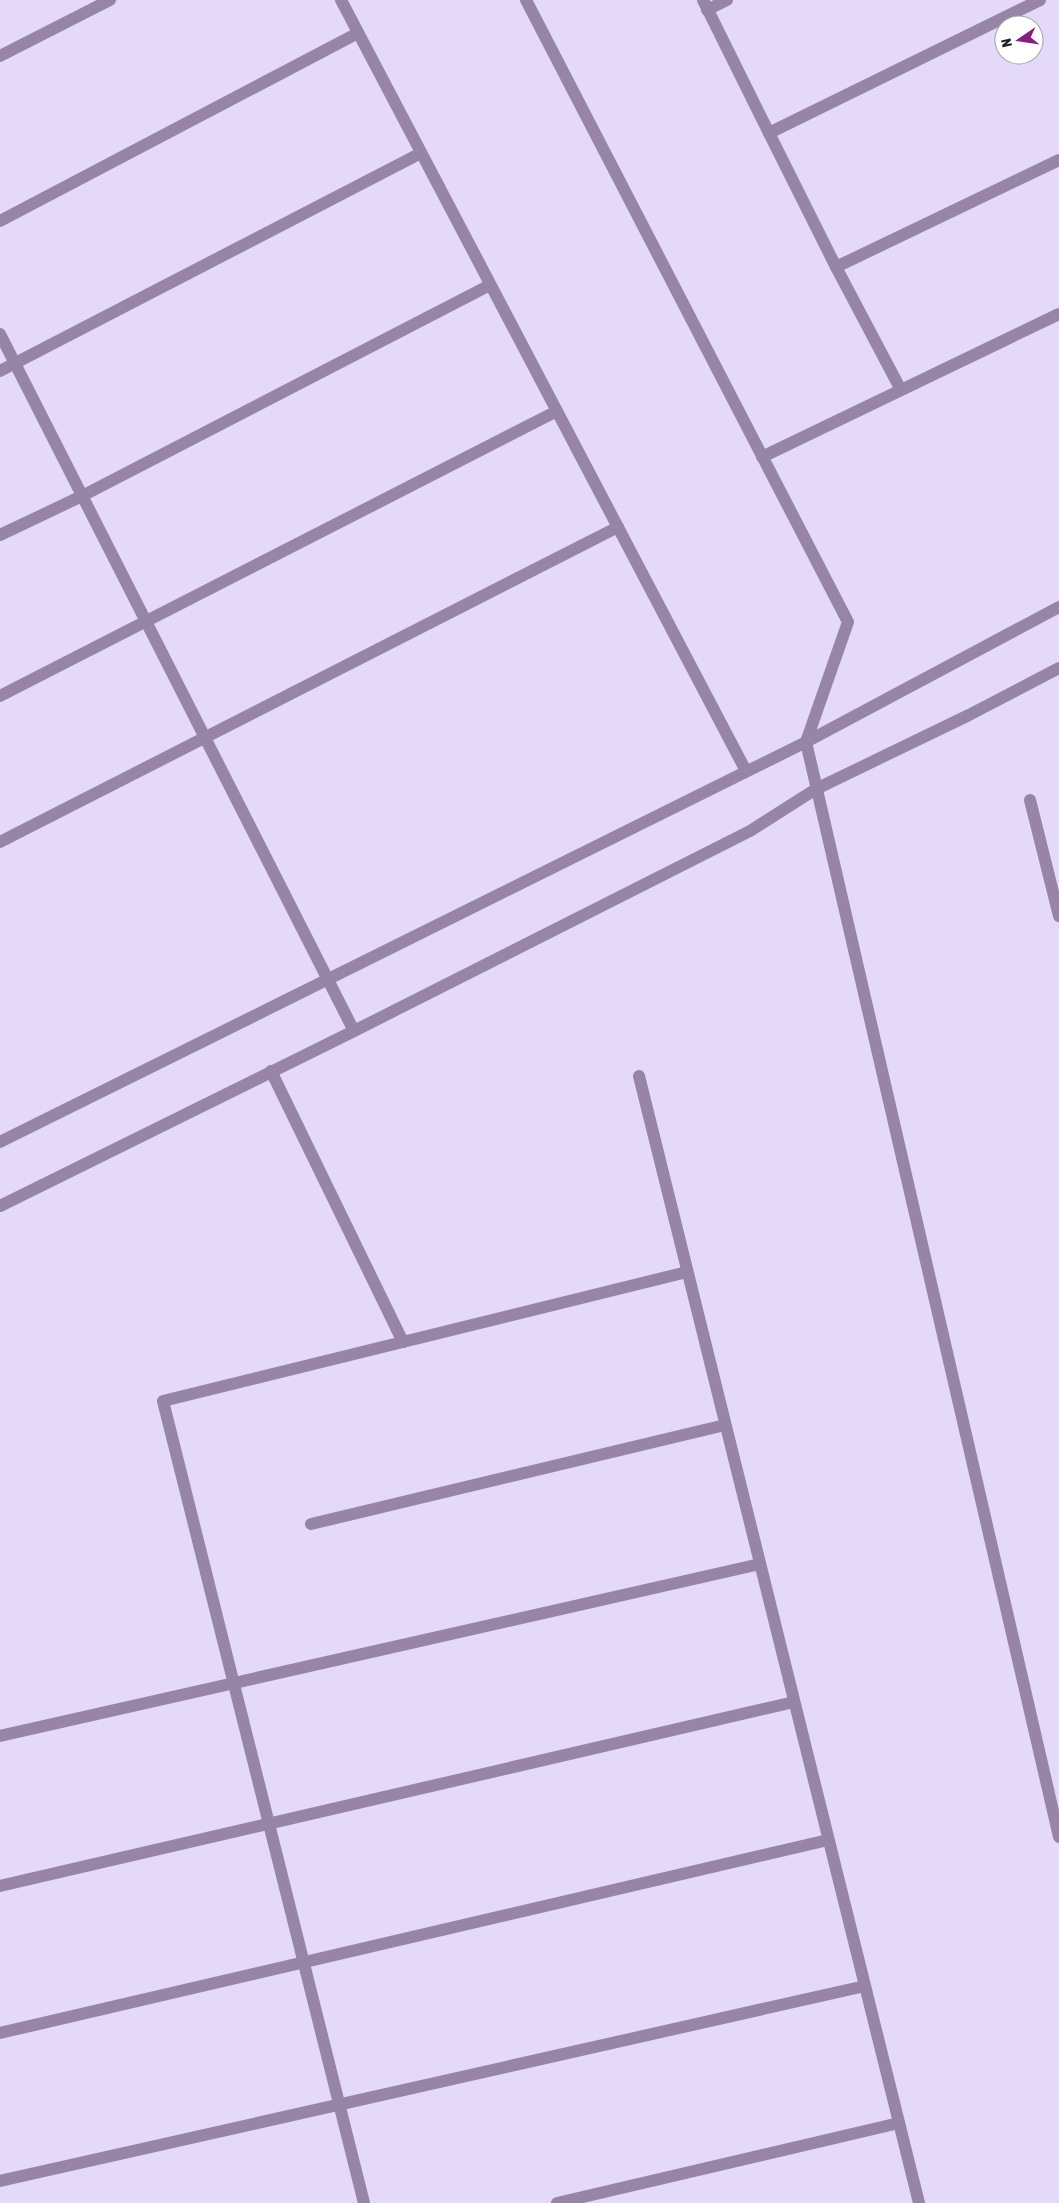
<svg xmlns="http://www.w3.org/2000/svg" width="1059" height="2203" viewBox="0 0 1059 2203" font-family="'Asap Condensed',sans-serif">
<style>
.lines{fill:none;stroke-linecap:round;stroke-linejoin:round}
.minor{stroke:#9685a4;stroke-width:12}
.tertiary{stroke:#9685a4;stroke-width:12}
</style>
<rect width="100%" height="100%" fill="#e4d9f8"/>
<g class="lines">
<g class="minor">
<path d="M341,0l405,771"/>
<path d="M703,0l66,133"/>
<path d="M707,10l20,-10"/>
<path d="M0,56l110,-56"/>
<path d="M0,221l358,-188"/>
<path d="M836,267l-67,-134 271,-133"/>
<path d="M0,334l354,697"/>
<path d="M0,371l421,-218"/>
<path d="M901,390l-65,-123 223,-107"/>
<path d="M762,457l297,-143"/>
<path d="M0,535l82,-39 408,-211"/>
<path d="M0,696l557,-285"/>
<path d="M1030,800l29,116"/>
<path d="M0,842l618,-315"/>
<path d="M271,1071l132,271"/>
<path d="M639,1076l280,1127"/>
<path d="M311,1524l414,-99"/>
<path d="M0,1736l760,-172"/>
<path d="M0,1886l794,-184"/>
<path d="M0,2033l828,-193"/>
<path d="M0,2181l865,-195"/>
<path d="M364,2203l-201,-802 524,-129"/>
<path d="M557,2203l342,-80"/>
</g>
<g class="tertiary">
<path d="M526,0l322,622 -42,120 253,1095"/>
<path d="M0,1142l806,-400 253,-135"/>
<path d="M0,1206l354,-175 396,-200 66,-42 153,-74 90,-47"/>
</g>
</g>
<g transform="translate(1019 40) rotate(257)"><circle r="24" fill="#ffffff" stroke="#a5a4a8"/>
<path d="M0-4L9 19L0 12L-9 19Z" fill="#881e84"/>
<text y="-8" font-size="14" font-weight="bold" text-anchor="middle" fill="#1f1b25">N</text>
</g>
</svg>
